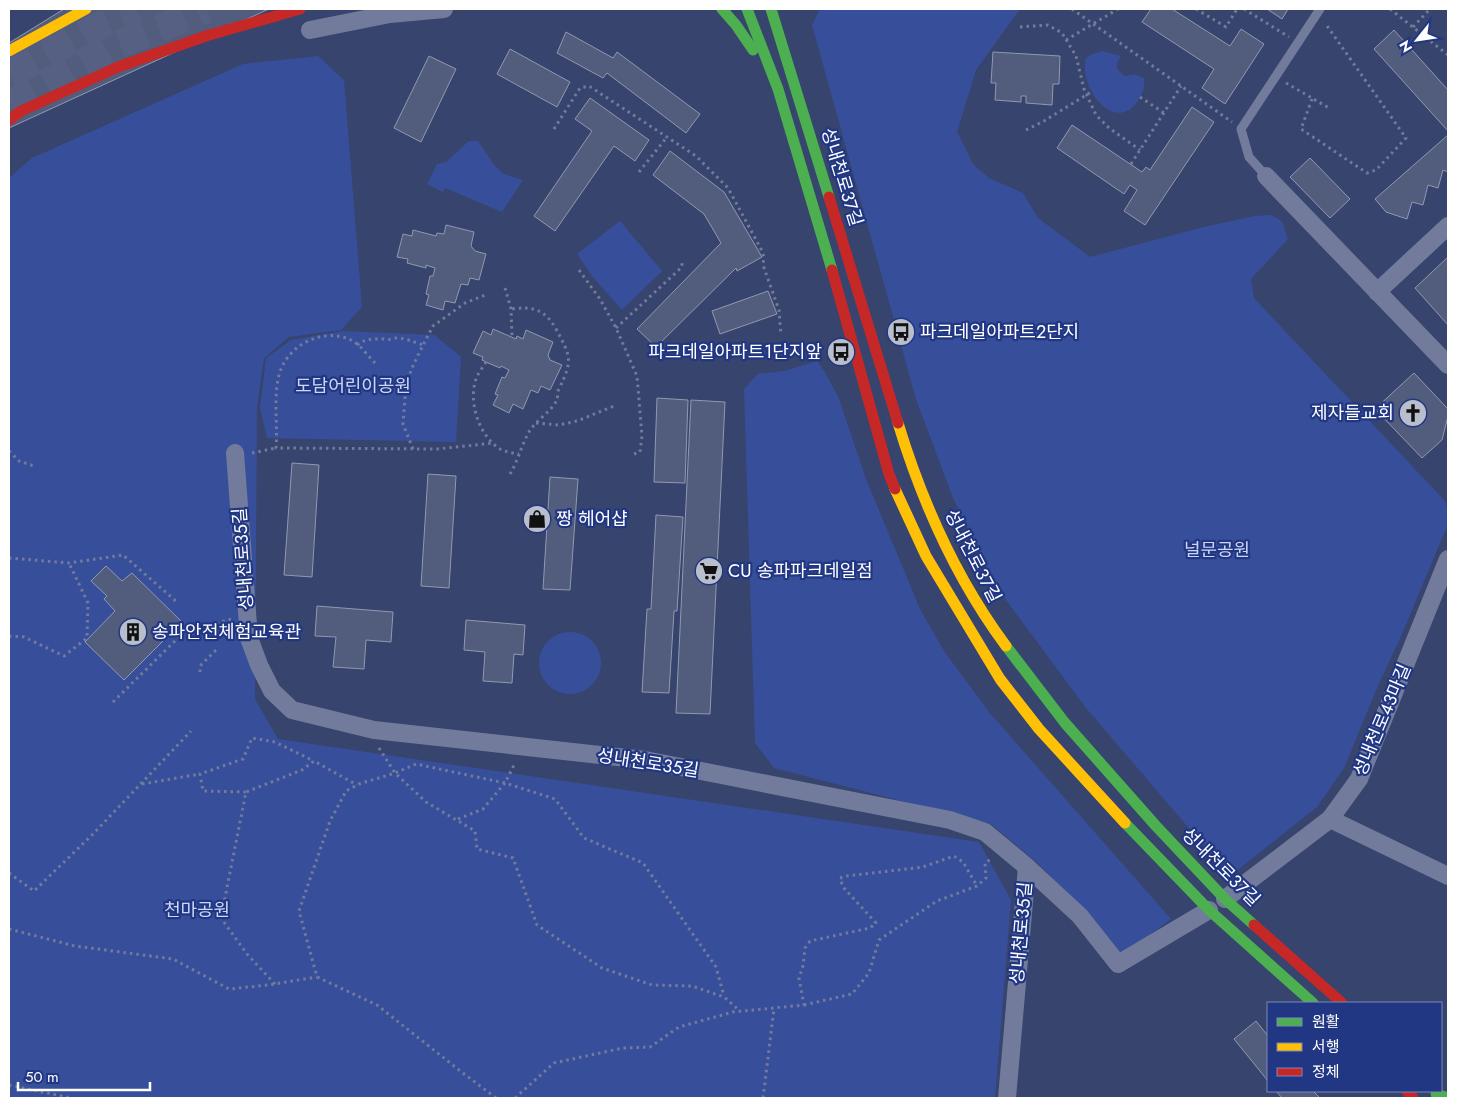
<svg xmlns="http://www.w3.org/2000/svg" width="1457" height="1107" viewBox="0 0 1457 1107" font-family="Jost,'Noto Sans KR',sans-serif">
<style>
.green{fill:#374f9b}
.building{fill:#525d7e;stroke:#9198b1}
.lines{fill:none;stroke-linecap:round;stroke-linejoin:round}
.primary-tunnel{stroke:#556083;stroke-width:28;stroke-dasharray:28 14;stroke-linecap:butt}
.path{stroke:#727b9b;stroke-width:3;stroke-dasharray:2.5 4;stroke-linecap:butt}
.lane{stroke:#727b9b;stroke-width:9}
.street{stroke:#727b9b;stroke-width:18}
.fast{stroke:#4caf50;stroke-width:11}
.slow{stroke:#ffc107;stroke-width:11}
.jam{stroke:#c62828;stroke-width:11}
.labels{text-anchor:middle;stroke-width:4.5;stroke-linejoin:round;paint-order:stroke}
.street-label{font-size:18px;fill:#fff;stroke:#213783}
.poi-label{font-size:18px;fill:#fff;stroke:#213783;text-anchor:start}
.park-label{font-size:18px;fill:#ccd6f6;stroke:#213783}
</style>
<rect width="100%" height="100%" fill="#37446d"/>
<g class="green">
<path d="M820,9h200l-44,61 -19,62 16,32 16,14 34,15 15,25 52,39 114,-30 51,-11 16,-1 11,6 6,18 -37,40 3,19 191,203 3,11v12l-49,117 -19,40 -36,87 -27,39 -87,69 -144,-168 -89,-120 -44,-90 -37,-99 -104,-374z"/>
<path d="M1102,51l19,5c-7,9 -5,14 4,20l9,-2 10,4c1,8 0,13 -5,21 -23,38 -61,-11 -53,-41l6,-4z"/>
<path d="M318,56l26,24 18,227 -21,23 -52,7 -25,21 -7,49 -2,292 23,40 701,103 32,58 -16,198h-986v-920l23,-20 211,-94z"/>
<path d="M469,141h9l17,25 9,8 19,6 -21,32 -57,-24 -2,4 -16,-8 10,-20 9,-2z"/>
<path d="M620,221l42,50 -40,39 -30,-34 -15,-22z"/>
<path d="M343,331l91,4 27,22 -5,85 -189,-4 -7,-30 6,-50 25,-18z"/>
<path d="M817,361l7,10 14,25 28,83 54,130 24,42 45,61 182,207 -50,37 -37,-46 -49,-49 -44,-37 -217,-56 -19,-25 -11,-354 14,-15 26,-3z"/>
<circle cx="570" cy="663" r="31"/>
</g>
<g class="building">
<path d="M64,9h205l-260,119v-85z"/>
<path d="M1151,9h21l58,37 11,-17 23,15 -39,60 -23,-16 12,-19 -72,-47z"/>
<path d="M1267,9h21l-6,10z"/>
<path d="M1394,30l54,60v41l-74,-82z"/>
<path d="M566,32l47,26 4,-6 83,62 -14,19 -79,-60 -4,5 -46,-25z"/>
<path d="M510,49l60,33 -13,25 -60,-33z"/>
<path d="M993,52l67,4 -1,28h-6l-1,21 -26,-2v-7h-5v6l-26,-2 1,-17h-5z"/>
<path d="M429,56l27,13 -35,73 -27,-14z"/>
<path d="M590,98l59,42 -14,21 -21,-15 -59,85 -21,-15 58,-85 -17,-12z"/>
<path d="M1192,107l22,15 -69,103 -21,-14 13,-21 -7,-5 -6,9 -67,-46 15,-23 70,47 4,-5 4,3z"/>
<path d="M1448,135v37l-5,-2 -5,18 -10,-3 -5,20 -11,-3 -5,17 -21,-7 -11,-13z"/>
<path d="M670,151l54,41 38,65 -25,14 -1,-3 -80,79 -19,-18 84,-86 -17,-29 -51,-39z"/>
<path d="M1310,158l40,41 -20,19 -40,-41z"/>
<path d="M446,225l28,7 -3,14 4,5 11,3 -7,26 -9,-2 -2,7 -7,-1 -6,19 -10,-2 -2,9 -17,-5 3,-10 -3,-1 4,-18h3l2,-8 -9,-3v3l-19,-5 1,-4 -11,-2 6,-23 9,2 1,-6 23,6 1,-3 7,1z"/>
<path d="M1448,257v68l-33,-37z"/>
<path d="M768,291l9,23 -57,20 -8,-23z"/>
<path d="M493,329l23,10 1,-3 6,3 3,-9 27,12 -5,13 2,5 12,5 -12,25 -9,-4 -3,7 -7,-3 -8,19 -10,-5 -4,9 -16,-8 5,-10 -3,-1 7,-17 3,1 4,-8 -8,-4 -1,2 -14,-6 -4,-2 1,-3 -10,-4 10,-22 8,4z"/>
<path d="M1414,373l34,36v7l-6,24 -20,18 -47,-49z"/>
<path d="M657,398l31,2 -3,83 -31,-1z"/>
<path d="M691,400l34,2 -15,312 -34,-1z"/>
<path d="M292,463l27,2 -7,112 -28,-2z"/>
<path d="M428,474l28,2 -7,112 -28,-2z"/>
<path d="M550,477l28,2 -8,111 -27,-1z"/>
<path d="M656,515l27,2 -6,94h-3l-5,82 -27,-1 5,-83h4z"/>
<path d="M106,566l16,15 10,-8 50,49 -58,58 -39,-38 30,-31 -11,-12 3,-3 -16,-15z"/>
<path d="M317,606l76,6 -2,30 -25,-2 -2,29 -31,-2 3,-30 -21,-1z"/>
<path d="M466,620l59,5 -2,30 -9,-1 -2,29 -29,-2 2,-29 -21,-2z"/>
<path d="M1256,1021l12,15v45l-34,-42z"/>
<path d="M1276,1091h37l7,7h-38z"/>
</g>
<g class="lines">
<g class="primary-tunnel">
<path d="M9,74l92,-49 36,-16"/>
<path d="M9,104l101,-56 97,-39"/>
</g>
<g class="path">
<path d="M1072,9l160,113"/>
<path d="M1196,9l30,18 11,-18"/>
<path d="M1244,9l45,28"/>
<path d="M1390,9l58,46"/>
<path d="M1020,27l28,-2 14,8 14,23 8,33 12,26 13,13 31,22"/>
<path d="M1413,27l17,-18"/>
<path d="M1066,40l52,-31"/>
<path d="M1286,83l43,25"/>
<path d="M1140,97l24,16"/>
<path d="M1312,99l-11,30 66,44 9,-3 30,-32 -81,-115"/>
<path d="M554,129l26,-41 9,-2 107,70 32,32 33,61 3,8 -1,8 16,45 2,25"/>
<path d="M1026,130l18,-9 47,-29"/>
<path d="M1131,164l50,-78"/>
<path d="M639,172l28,-35"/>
<path d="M579,270l21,29 16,29 21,48 5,60 -2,16 -6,2"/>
<path d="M505,288l6,21 1,28"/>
<path d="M616,328l66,-61v-7"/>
<path d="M357,345c9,-7 16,-6 27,-6 4,1 8,0 12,-1 9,0 18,4 27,7"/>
<path d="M486,362c-3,5 -8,11 -10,17 -8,23 3,57 24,70 5,3 13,4 19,5"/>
<path d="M375,363c-6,-6 -14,-17 -22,-22 -28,-15 -66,3 -74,34 -6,24 -1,49 -3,73l161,1 57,-6"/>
<path d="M536,423l23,2 18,-4 37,-15"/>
<path d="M413,449l-10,-25 2,-26 6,-28 9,-19 13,-25 32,-23 23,-9"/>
<path d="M9,451l10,10 15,5"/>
<path d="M252,453l24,-5"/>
<path d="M510,474c8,-13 11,-28 19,-42 6,-11 22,-20 28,-32 1,-3 0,-8 2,-11 14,-29 12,-32 -3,-60 -11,-20 -24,-23 -45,-20"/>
<path d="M9,558l60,5 54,-8 54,47"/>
<path d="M216,623l16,-4"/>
<path d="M9,636l15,1 40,19 23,-18 1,-35 -19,-40"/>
<path d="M200,672v-6l17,-17"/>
<path d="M113,702l67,-66"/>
<path d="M379,748l16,25 31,29 49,29 2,18 36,9 24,67 65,43 50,17 40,1 32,11 16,14"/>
<path d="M142,784l58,-10"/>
<path d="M246,792l-43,-1 -3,-17 43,-15 9,-21 23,4 39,19"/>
<path d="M458,819l25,-10 22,-26 50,16 29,39 59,25 73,104 8,29"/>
<path d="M9,873l25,18 59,-57 98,-103"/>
<path d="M9,929l66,17 98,13 56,30 39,-4 49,-8"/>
<path d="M275,984l-28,-30 -26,-36 25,-126 56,-22 12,-9 43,24"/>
<path d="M804,1005l48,-11 17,-21 10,-33 58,-39 40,-15 9,-8 -1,-15 6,-4"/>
<path d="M9,1085l62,13"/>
<path d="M496,1098l-37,-28 -82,-65 -60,-28 -18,-66 31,-90 16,-30 13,-7 36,-11 21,-9 89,19 10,-20"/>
<path d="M515,1098l39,-35 69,-15 27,-1 29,-20 54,-15 71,-7 -5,-27 4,-12 2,-18 5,-7 60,-13 6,-5 -33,-36 -3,-9 6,-2 77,-9 31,-11 9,6 14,24"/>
<path d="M763,1098l11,-89"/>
</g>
<path class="lane" d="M1266,176l-17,-19 -8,-28 79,-120"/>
<g class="street">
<path d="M310,30l80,-16 54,-5"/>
<path d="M1266,176l182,189"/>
<path d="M1377,292l71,-66"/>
<path d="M235,453l14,185 10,27 13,26 20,19 82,20 271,30 305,60 35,12 42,35 53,49 38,48 91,-54"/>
<path d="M1330,819l118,57"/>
<path d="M1225,899l105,-80 29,-40 89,-220"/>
<path d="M1007,1098l20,-231"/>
</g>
<g class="fast">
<path d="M722,9l14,16 17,25"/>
<path d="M747,9l31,80 54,181"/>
<path d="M771,9l58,188"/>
<path d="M1006,646l59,77 91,103 69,73 29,26"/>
<path d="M1125,823l84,87 104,93"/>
<path d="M1436,1094l12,4"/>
</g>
<g class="slow">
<path d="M9,51l77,-42"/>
<path d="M898,423c24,79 59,157 108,223"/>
<path d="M895,489l31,67 74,123 39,50 86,94"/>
</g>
<g class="jam">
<path d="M9,120l12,-9 97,-44 88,-31 94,-27"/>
<path d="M829,197l69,226"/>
<path d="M832,270l57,204 6,15"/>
<path d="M1254,925l88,78"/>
<path d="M1407,1091l6,7"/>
</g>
</g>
<defs>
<symbol id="bus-disc" viewBox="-11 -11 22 22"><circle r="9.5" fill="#b9becc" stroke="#213783"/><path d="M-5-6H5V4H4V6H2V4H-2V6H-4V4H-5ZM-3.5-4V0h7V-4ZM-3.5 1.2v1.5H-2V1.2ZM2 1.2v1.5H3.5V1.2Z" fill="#111"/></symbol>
<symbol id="church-disc" viewBox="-11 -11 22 22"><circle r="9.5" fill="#b9becc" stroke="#213783"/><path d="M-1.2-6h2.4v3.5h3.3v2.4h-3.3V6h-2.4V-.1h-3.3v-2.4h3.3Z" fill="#111"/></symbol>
<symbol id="shop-disc" viewBox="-11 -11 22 22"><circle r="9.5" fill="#b9becc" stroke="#213783"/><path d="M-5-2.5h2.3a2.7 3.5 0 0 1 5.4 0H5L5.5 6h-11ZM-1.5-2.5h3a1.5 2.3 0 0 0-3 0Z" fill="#111"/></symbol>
<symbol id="supermarket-disc" viewBox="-11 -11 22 22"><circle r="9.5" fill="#b9becc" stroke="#213783"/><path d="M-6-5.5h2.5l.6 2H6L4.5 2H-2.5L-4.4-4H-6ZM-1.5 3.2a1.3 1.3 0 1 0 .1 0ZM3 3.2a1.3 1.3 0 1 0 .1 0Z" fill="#111"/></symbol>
<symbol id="building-disc" viewBox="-11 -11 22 22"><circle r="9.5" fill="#b9becc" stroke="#213783"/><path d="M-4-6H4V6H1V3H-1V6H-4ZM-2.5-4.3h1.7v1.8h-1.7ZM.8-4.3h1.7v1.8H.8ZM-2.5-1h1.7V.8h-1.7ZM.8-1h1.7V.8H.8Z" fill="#111"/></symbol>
</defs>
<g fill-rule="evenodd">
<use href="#bus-disc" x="885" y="316" width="32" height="32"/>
<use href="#bus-disc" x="825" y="336" width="32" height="32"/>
<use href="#church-disc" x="1397" y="397" width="32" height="32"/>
<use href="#shop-disc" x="521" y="503" width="32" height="32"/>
<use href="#supermarket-disc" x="693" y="555" width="32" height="32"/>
<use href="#building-disc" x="117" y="616" width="32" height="32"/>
</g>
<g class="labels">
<g class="street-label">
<text transform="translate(842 177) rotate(73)" y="6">성내천로37길</text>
<text transform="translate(973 556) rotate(63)" y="6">성내천로37길</text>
<text transform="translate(243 559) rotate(-94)" y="6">성내천로35길</text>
<text transform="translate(1382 720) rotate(-67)" y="6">성내천로43마길</text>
<text transform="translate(648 763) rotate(9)" y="6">성내천로35길</text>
<text transform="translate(1221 867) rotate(45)" y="6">성내천로37길</text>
<text transform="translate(1021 933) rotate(-85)" y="6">성내천로35길</text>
</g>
<g class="poi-label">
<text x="920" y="338">파크데일아파트2단지</text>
<text x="822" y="358" text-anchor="end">파크데일아파트1단지앞</text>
<text x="1394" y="419" text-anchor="end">제자들교회</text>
<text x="556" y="525">짱 헤어샵</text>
<text x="728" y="577">CU 송파파크데일점</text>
<text x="152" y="638">송파안전체험교육관</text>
</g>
<g class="park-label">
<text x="353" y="392">도담어린이공원</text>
<text x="1217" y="556">널문공원</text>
<text x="197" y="916">천마공원</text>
</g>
</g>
<rect width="1457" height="1107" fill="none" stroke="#ffffff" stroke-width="20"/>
<rect x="1267" y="1002" width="175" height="90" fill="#213783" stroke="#7a87b5"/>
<rect x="1277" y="1018" width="25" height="8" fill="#4caf50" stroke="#7a87b5"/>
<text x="1312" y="1027" font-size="15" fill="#ffffff">원활</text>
<rect x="1277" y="1043" width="25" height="8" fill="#ffc107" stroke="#7a87b5"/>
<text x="1312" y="1052" font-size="15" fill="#ffffff">서행</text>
<rect x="1277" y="1068" width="25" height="8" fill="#c62828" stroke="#7a87b5"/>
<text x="1312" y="1077" font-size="15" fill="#ffffff">정체</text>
<g transform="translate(1417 40) rotate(240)" stroke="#213783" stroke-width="4" paint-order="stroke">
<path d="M0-4L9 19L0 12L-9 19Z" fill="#ffffff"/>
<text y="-8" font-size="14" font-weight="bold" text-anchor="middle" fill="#ffffff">N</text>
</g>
<path d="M18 1082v8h132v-8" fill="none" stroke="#ffffff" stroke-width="2.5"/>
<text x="25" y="1082" font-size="15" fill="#ffffff" stroke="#213783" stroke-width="4" paint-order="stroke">50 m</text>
</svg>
